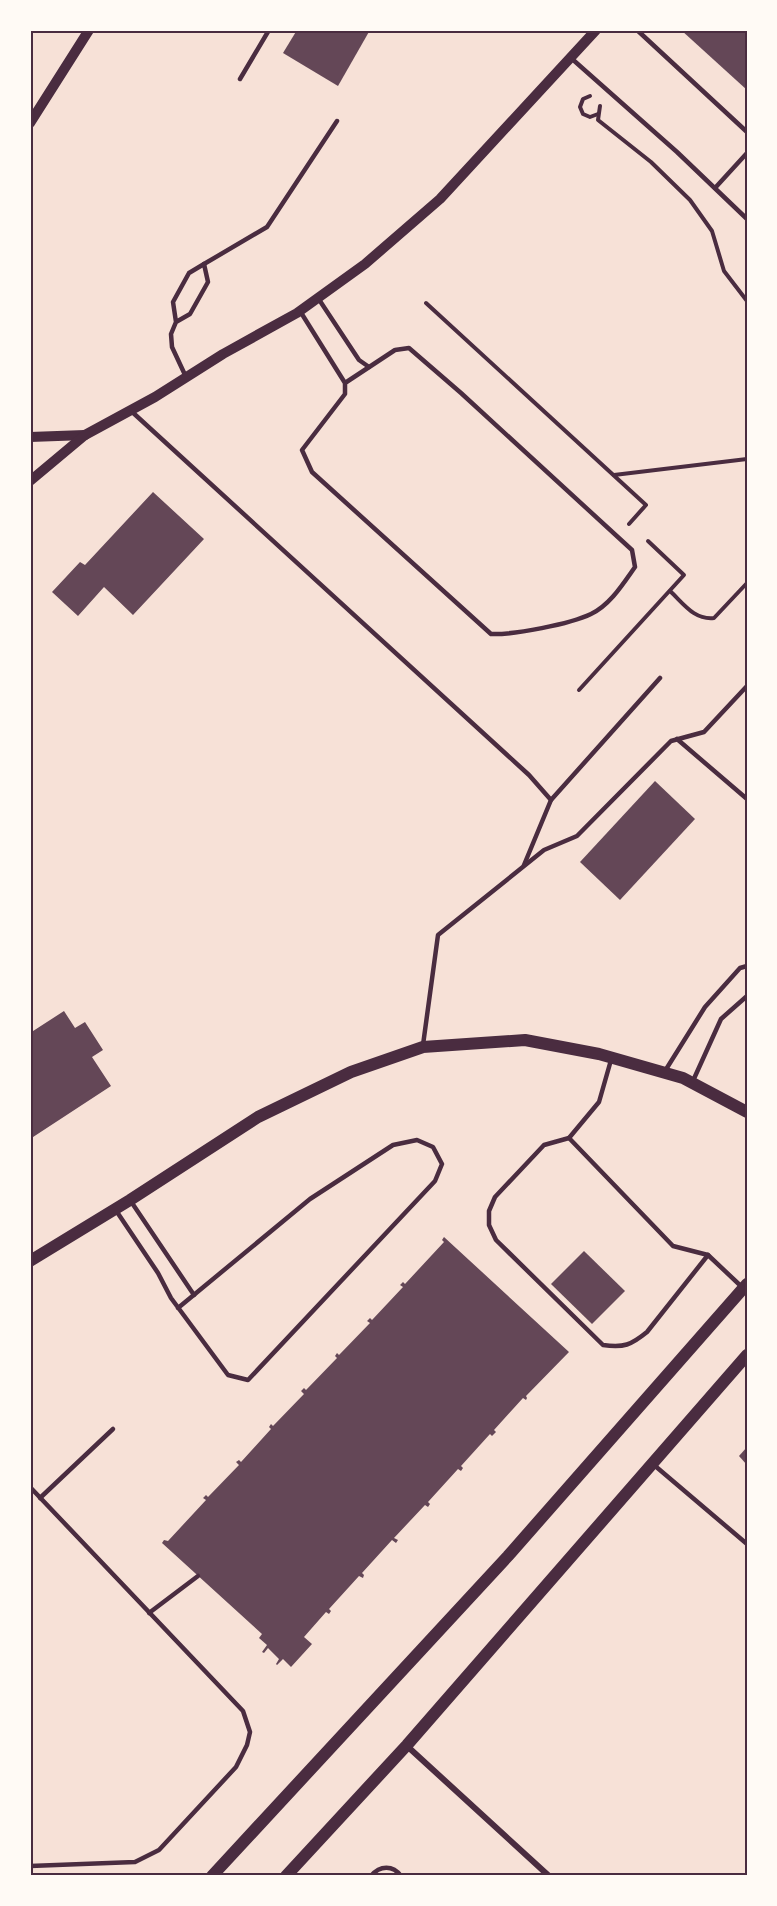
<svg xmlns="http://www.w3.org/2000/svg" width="777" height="1906" viewBox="0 0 777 1906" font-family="'Public Sans',sans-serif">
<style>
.building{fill:#644757}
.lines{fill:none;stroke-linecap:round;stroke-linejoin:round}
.path{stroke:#4a2c40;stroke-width:4}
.service{stroke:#4a2c40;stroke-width:4.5}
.minor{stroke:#4a2c40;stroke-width:6}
.tertiary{stroke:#4a2c40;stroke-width:10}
.secondary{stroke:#4a2c40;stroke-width:12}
.neatline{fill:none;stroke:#4a2c40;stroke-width:2}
</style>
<rect width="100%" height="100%" fill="#f7e1d7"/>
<g class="building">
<path d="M297,30h73l-32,56 -55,-33z"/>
<path d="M681,30h66v60z"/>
<path d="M153,492l51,47 -71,76 -29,-28 -26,29 -26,-24 28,-30 5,3z"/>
<path d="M655,781l40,38 -75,81 -40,-38z"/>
<path d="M64,1011l11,17 10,-6 18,28 -11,7 19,29 -81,53v-106z"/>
<path d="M444,1237l125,115 -43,44 1,2 -1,2 -3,-2 -29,32 2,2 -4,4 -2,-2 -29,32 2,2 -2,3 -3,-2 -30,33 2,2 -2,3 -3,-2 -31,33 4,2 -2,3 -4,-3 -30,33 2,2 -1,3 -4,-2 -30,33 2,2 -2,3 -3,-2 -22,25 8,7 -21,23 -8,-8 -6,6 -1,-1 3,-5 -11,-11 -4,5 -2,-1 5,-7 -8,-7 3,-4 -100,-91 2,-3 4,1 38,-41 -3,-2 3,-3 2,2 31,-32 -3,-3 3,-2 2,2 30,-33 -2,-2 2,-3 2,2 31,-32 -3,-3 3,-3 2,2 31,-32 -2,-2 2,-3 2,2 31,-32 -3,-2 3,-3 2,2 31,-33 -3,-2 3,-3 2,2 39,-42 -2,-2z"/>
<path d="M584,1251l41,40 -33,33 -41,-40z"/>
<path d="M747,1447v18l-8,-9z"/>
</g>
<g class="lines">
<g class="path">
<path d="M590,96l-7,3 -3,8 3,7 7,3 8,-3"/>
<path d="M600,106l-2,14 53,42 39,38 22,31 12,40 23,30"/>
<path d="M426,303l220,202 -17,19"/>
<path d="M614,475l133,-16"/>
<path d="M670,591c14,13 24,29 44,27l33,-35"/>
<path d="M579,690l105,-115 -36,-34"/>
</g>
<g class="service">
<path d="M637,30l110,102"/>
<path d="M571,58l106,94 70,67"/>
<path d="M240,79l29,-49"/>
<path d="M715,188l32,-35"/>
<path d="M204,264l63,-37 70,-106"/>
<path d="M318,298l41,62 10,7"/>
<path d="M300,311l45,72v11l-43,56 10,22 179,162c23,1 79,-10 100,-20 19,-9 32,-30 44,-47l-3,-17 -171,-157 -52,-45 -14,2 -50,33"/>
<path d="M176,322l14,-8 18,-32 -4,-18 -15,9 -16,29 3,20 -5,12 1,13 14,30"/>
<path d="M130,410l399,365 22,25"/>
<path d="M677,739l70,60"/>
<path d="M524,865l27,-65 109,-122"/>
<path d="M423,1045l15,-110 106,-85 33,-14 94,-95 33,-9 43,-46"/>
<path d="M611,1060l-12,42 -30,36 104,108 35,9 35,33"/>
<path d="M665,1071l40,-64 35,-39 7,-2"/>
<path d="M692,1083l29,-64 26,-23"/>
<path d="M569,1138l-25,7 -49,52 -6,14v14l7,15 107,105c21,3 28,0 44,-13l61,-77"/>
<path d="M130,1200l64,95"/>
<path d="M115,1209l43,64 13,25 57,77 20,5 187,-199 7,-17 -9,-17 -16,-7 -24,5 -83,54 -132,109"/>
<path d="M654,1465l93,79"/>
<path d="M30,1487l213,224 7,21 -3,13 -11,22 -77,83 -24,12 -105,4"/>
<path d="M40,1498l73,-69"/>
<path d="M149,1613l49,-37"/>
<path d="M371,1876c9,-11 22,-11 30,0"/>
</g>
<path class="minor" d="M407,1746l142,130"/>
<g class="tertiary">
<path d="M30,123l59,-93"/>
<path d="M30,437l55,-2"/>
<path d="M30,481l55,-46 70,-38 68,-43 74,-41 68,-49 75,-65 156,-169"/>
</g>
<g class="secondary">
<path d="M30,1261l100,-61 128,-83 93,-45 72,-25 102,-7 74,14 84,24 64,34"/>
<path d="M212,1876l296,-320 239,-272"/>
<path d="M286,1876l121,-131 340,-390"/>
</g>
</g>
<rect width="777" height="1906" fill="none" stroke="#fffaf5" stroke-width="63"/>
<rect x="32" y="32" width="714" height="1842" class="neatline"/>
</svg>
